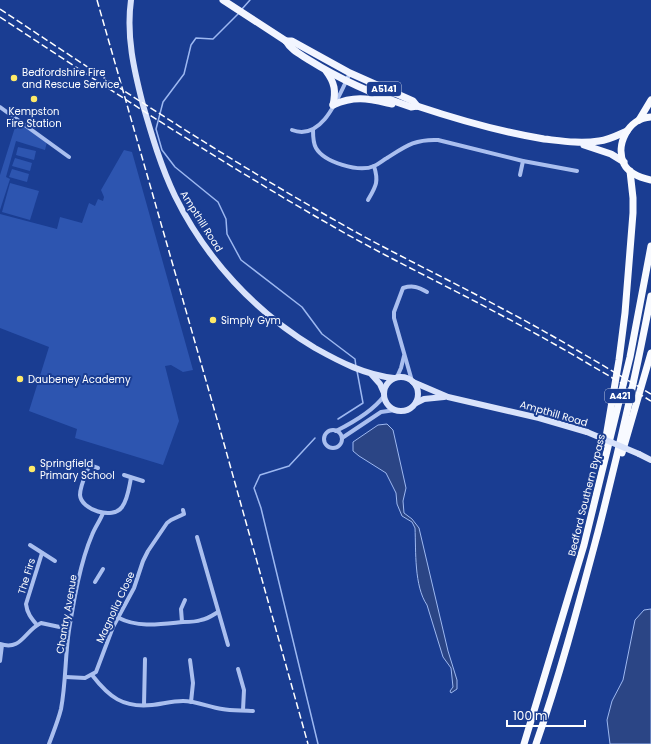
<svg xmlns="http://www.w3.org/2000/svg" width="651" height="744" viewBox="0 0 651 744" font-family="Poppins,sans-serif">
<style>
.green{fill:#2d55b0}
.water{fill:#2b4585;stroke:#9db8f1}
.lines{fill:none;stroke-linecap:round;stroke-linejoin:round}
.stream{stroke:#9db8f1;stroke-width:1.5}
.minor{stroke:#aabfef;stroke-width:4}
.secondary{stroke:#d8e2fb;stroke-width:6}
.primary{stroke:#f2f5ff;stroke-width:7}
.trunk{stroke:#f8faff;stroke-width:7}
.rail{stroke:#fff;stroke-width:1.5;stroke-dasharray:7 3;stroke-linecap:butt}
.secondary-bridge{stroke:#d8e2fb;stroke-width:6}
.poi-dot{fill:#ffea68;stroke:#1a3d92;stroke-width:1.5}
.labels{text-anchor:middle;stroke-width:4;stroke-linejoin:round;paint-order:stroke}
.shield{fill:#1a3d92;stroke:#bac5de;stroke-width:1}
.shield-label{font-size:9px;font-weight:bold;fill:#fff}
.poi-label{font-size:10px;fill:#fff;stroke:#1a3d92;text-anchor:start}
.street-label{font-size:10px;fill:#fff;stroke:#1a3d92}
</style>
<rect width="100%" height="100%" fill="#1a3d92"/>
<g class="green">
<path d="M17,121l30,21 -2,8 -29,-9 -10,36 4,2 -10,31v-35z"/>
<path d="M18,147l18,4 -2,9 -18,-5z"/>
<path d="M124,150l8,2 61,218 -10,2 -12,-7 -6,1 14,55 -16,44 -88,-27 2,-9 -48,-18 20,-64 -49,-19v-114l57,15 3,-12 22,6 7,-20 6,3 3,-7 5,2 1,-4 -3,-7z"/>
<path d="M15,158l17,5 -2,8 -18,-5z"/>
<path d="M12,169l17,5 -2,8 -18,-5z"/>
<path d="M10,183l29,8 -9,29 -28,-8z"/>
</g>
<g class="water">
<path d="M387,424l6,6 13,58 -3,13 1,12 8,6 7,9 29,123 9,29v9l-6,4 -1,-2 3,-4 -2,-19 -8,-11 -16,-52c-13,-19 -11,-54 -12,-77l-3,-6 -10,-6 -5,-12 -1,-11 -10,-20 -27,-17 -6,-5v-9l25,-17z"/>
<path d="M651,609v135h-41l-3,-24 5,-19 11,-21 12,-60 9,-10z"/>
</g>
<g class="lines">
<g class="stream">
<path d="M242,9l8,-9"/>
<path d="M238,14l-25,25 -17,-1 -5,7 -7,29 -21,28 -7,27 6,21 13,17 43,35 8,17 1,15 14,26 61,47 20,27 33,25 1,8"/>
<path d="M338,419l25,-16 -6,-32"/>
<path d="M315,438l-26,28 -29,9 -6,13 7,20 57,236"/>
</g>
<g class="minor">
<path d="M0,107l69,50"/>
<path d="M292,130c31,12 47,-35 58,-57"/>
<path d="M313,130c0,6 0,13 3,18 8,14 43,25 58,18 5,-2 9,-6 13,-8 19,-12 28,-19 51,-18l85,21 54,10"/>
<path d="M520,175l3,-14"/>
<path d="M368,200c8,-14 11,-18 6,-34"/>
<path d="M397,377l4,-9 3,-12"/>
<path d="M412,381l-18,-63v-6l9,-24c10,-3 15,-1 24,4"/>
<circle cx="333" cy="439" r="9"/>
<path d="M336,431c18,-9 37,-20 48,-35"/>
<path d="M342,438l39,-26 14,-2"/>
<path d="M83,463l15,5"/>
<path d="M89,466c-3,8 -9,20 -9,29 1,15 33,25 42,12 6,-8 7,-20 9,-29"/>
<path d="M124,475l19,6"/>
<path d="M197,537l31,108"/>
<path d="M30,545l25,16"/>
<path d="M95,582l8,-13"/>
<path d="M119,618c19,10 43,6 64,4 6,0 13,0 18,-2 7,-1 12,-5 17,-8"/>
<path d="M182,622l-1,-13 4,-9"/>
<path d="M37,625c-6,-7 -10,-12 -11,-21l16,-51"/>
<path d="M0,644c22,7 24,-13 41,-21l28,6"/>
<path d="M190,660l3,23 -2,19"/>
<path d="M0,661l2,-16"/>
<path d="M238,669l6,21 -1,20"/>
<path d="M92,675c17,22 31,33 60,30 10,-1 20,-4 31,-4 13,0 26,6 39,8 10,2 21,1 31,2"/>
<path d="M66,677l19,1 11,-6 17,-45 21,-39 9,-27 5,-10 19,-28 4,-3 13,-6 -1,-4"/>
<path d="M144,705l1,-46"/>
<path d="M49,744c4,-11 9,-23 12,-35 5,-26 4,-53 8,-79 5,-30 11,-67 23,-95 3,-8 8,-14 11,-22"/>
</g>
<g class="secondary">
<path d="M131,0c-5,36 3,70 12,105 9,31 18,62 32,91 31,63 80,116 140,152 25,14 50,27 79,30"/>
<path d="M372,375l8,9 4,9"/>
<circle cx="401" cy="394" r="17"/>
<path d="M413,382l35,15 91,21 48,14"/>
<path d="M416,403l8,-4 20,-2"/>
<path d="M639,454l12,6"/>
</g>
<g class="primary">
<path d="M223,0l63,41c5,9 14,13 23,19 32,20 66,35 102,47l6,-1c42,14 84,26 127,33 18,2 36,5 55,2 10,-1 19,-6 28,-10"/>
<path d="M286,41h6l58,32 63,28 4,5"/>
<path d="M326,71c9,12 10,20 7,34"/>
<path d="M333,105c23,-10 36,-6 59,-1"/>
<path d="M584,145l27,9 13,8"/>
</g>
<g class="trunk">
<path d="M651,117c-23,1 -36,28 -27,47 5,10 18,14 27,16"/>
<path d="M639,120l12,-20"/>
<path d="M605,443l14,-83 6,-47 8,-100v-15l-3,-27"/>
<path d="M622,453l29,-100"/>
<path d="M524,744l60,-199 46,-188 21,-111"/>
<path d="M536,744c24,-69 43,-141 62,-212 20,-78 38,-157 53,-236"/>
</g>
<g class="rail">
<path d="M97,0l124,433 87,311"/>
<path d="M0,9c111,74 222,147 338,213 54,31 110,57 165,87 50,26 99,56 148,85"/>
<path d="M0,17c110,73 220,145 334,210 54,31 111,58 165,87 52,27 102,57 152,87"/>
</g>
<path class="secondary-bridge" d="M587,432l52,22"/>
</g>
<g class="poi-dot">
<circle cx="14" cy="78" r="4"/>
<circle cx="34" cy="99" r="4"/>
<circle cx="213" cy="320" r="4"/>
<circle cx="20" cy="379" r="4"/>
<circle cx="32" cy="469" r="4"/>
</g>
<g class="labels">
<g class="shield">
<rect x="367" y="82" width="34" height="14" rx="3"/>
<rect x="605" y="389" width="30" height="14" rx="3"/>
</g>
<g class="shield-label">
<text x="384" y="92">A5141</text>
<text x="620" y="399">A421</text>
</g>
<g class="poi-label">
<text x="22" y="76">Bedfordshire Fire<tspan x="22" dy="12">and Rescue Service</tspan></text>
<text x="34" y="115" text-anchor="middle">Kempston<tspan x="34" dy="12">Fire Station</tspan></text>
<text x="221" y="324">Simply Gym</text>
<text x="28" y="383">Daubeney Academy</text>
<text x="40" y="467">Springfield<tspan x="40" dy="12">Primary School</tspan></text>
</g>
<g class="street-label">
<text transform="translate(202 221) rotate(58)" y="4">Ampthill Road</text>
<text transform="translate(554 413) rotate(16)" y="4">Ampthill Road</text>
<text transform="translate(586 495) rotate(-76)" y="4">Bedford Southern Bypass</text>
<text transform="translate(26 576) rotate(-73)" y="4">The Firs</text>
<text transform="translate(115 607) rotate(-65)" y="4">Magnolia Close</text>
<text transform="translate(66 614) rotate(-80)" y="4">Chantry Avenue</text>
</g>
</g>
<path d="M507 720v6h78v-6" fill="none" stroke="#ffffff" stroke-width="2"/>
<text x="513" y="720" font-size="12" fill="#ffffff" stroke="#1a3d92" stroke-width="3" paint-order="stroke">100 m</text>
</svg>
